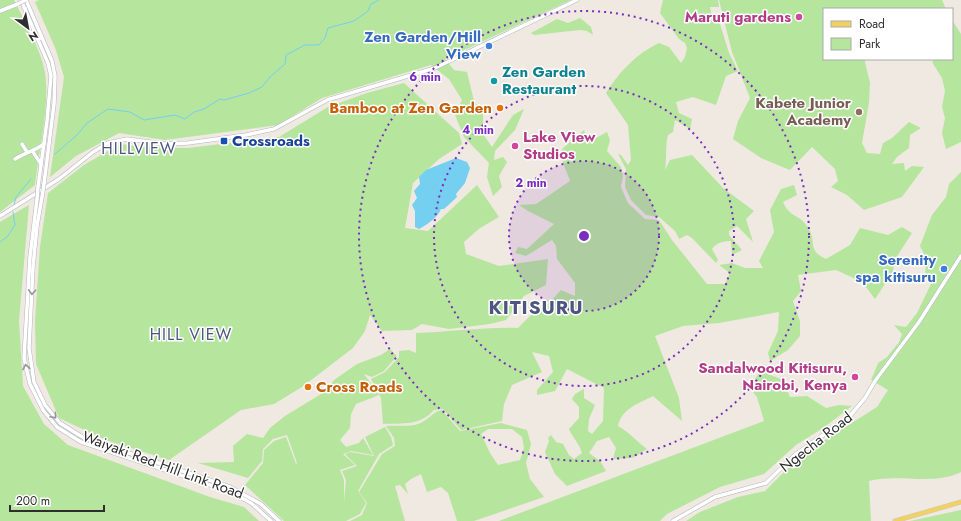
<svg xmlns="http://www.w3.org/2000/svg" width="961" height="521" viewBox="0 0 961 521" font-family="Jost,sans-serif">
<style>
.green{fill:#b6e59e;fill-rule:evenodd}
.water{fill:#75cff0}
.lines{fill:none;stroke-linecap:round;stroke-linejoin:round}
.stream{stroke:#75cff0;stroke-width:1}
.secondary-casing{stroke:#b4b7c1;stroke-width:4.5}
.primary-casing{stroke:#c9c9c9;stroke-width:5}
.secondary{stroke:#fff;stroke-width:3.5}
.primary{stroke:#f2d163;stroke-width:4}
.secondary-bridge-casing{stroke:#b4b7c1;stroke-width:4.5;stroke-linecap:butt}
.secondary-bridge{stroke:#fff;stroke-width:3.5}
.oneway{stroke:#969696}
.ring{fill:none;stroke:#7b2cbf;stroke-width:2;stroke-dasharray:2 4}
.hotel-dot{fill:#d1479c;stroke:#fff;stroke-width:1.5}
.shop-dot{fill:#3f7fe0;stroke:#fff;stroke-width:1.5}
.culture-dot{fill:#0f9aa8;stroke:#fff;stroke-width:1.5}
.food-dot{fill:#e8710a;stroke:#fff;stroke-width:1.5}
.education-dot{fill:#8d6e63;stroke:#fff;stroke-width:1.5}
.transit-dot{fill:#1a4fb4;stroke:#fff;stroke-width:1.5}
.labels{text-anchor:middle;stroke-width:3;stroke-linejoin:round;paint-order:stroke}
.hotel-label{font-size:15px;font-weight:bold;fill:#b23c85;stroke:#fff;text-anchor:end}
.shop-label{font-size:15px;font-weight:bold;fill:#366cbe;stroke:#fff;text-anchor:end}
.culture-label{font-size:15px;font-weight:bold;fill:#0d838f;stroke:#fff;text-anchor:start}
.education-label{font-size:15px;font-weight:bold;fill:#785e54;stroke:#fff;text-anchor:end}
.food-label{font-size:15px;font-weight:bold;fill:#c56008;stroke:#fff;text-anchor:end}
.transit-label{font-size:15px;font-weight:bold;fill:#164399;stroke:#fff;text-anchor:start}
.street-label{font-size:15px;fill:#2e2e2e;stroke:#fff}
.neighbourhood-label{font-size:16px;letter-spacing:1px;fill:#4d5680;stroke:#fff}
.district-label{font-size:19px;font-weight:bold;letter-spacing:1px;fill:#4d5680;stroke:#fff}
.centre{fill:#7b2cbf;stroke:#fff;stroke-width:2}
.ring-label{font-size:12px;text-anchor:middle;font-weight:bold;fill:#7b2cbf;stroke:#fff;stroke-width:3;stroke-linejoin:round;paint-order:stroke}
</style>
<rect width="100%" height="100%" fill="#efe9e1"/>
<g class="green">
<path d="M0,0h14c9,18 29,54 31,73 5,34 -6,77 -10,112l-35,27z"/>
<path d="M39,0h532l-126,59 9,11 13,2 7,29 9,13v20l9,13 21,-32 11,-6 -9,21 -20,21 -1,9 9,-3 4,5 -8,14 3,11 -9,9 -6,-19 2,-14 -25,-26 -9,-22 7,-15 -13,-21 -18,-14 -109,33 -44,27 -113,15 -46,-7 -43,23 -26,21 14,-100 -8,-27 -21,-48z"/>
<path d="M663,0h55l1,7h-9l2,10 8,7 9,29 9,18 -12,5 -10,29 -23,-8 -17,5 3,11 13,6 -2,10 -15,-9 -2,12 -5,3c-3,11 -1,23 -3,35l5,-10 22,-5 31,33 31,23 -8,8 7,23 -16,-16 -8,5v4l13,15 -10,5 -1,-14c-8,0 -15,2 -19,8l6,11 -2,3 -24,-25 -5,-3 -8,4 -4,-8 -16,-14 -13,-2 -15,-15 -6,-13 1,-18 -8,-15 3,1 7,10 3,-5 -3,-35 -22,-32c13,-21 31,-40 53,-50l10,4 12,16 4,-6 2,-9 -2,-5 -6,-4 -19,-26z"/>
<path d="M719,0h223l4,9h-122v50h42l-1,3 5,21 -1,20 -7,40 5,10 13,1 3,-11 9,-5 17,-16 12,6 -11,7 -1,13 -12,9 -5,7 12,-1 1,8 7,-5 12,1 -22,30 -38,13 -17,-15 -16,-8 7,-6 -3,-12 -23,-22 -22,23 -29,-12 -28,-19 5,-18 12,-23 -18,-46z"/>
<path d="M580,18l11,9 2,8 -6,-4 -7,-1 -46,5 -3,-2 26,-14 11,4z"/>
<path d="M952,20l9,14v108l-15,7 -4,-16 3,-15 -3,-11 3,-16 -3,-13 -10,-16 3,-3h17z"/>
<path d="M404,83l55,50 3,11 -23,15 -26,24 -8,45 23,3 49,-46 22,32 -19,11 -16,14 2,12 33,12 49,-7 -2,26 -22,11 -18,24 -16,4 -41,5 -27,-5 -10,6 -30,1 -12,-16 -5,16 -12,17 -51,39 -28,17 -33,6 -72,50 -63,-20 -47,-22 -23,-54 -1,-43 5,-74 8,-54 36,-28 36,-21 25,3 43,1 91,-11 49,-30 39,-14z"/>
<path d="M584,130l3,10 9,-2 11,-6 3,8 -3,11 14,16 2,9 -2,11 7,16 17,16 14,1 13,20 35,44h18l5,-11 -11,-8 13,-2 13,5h18l-4,-7 15,-29 -4,-22 11,-21 13,-4 3,10 -14,7c7,16 16,12 24,24 11,15 -1,24 19,33l24,-14 10,-17 28,7 14,-8 10,6 -18,28 -1,11 -18,27 -13,-17 -26,-12 -38,5 3,16 -8,10 7,20v15l-12,14 -18,11 -2,-8 10,-22 1,-19 -60,11 -36,3 -28,10 24,62 3,23 -29,-25c-15,8 -31,12 -35,30 11,6 18,15 29,23l-15,9 -19,1 3,-11 -7,-11 -12,4 -8,12 11,8 6,10 -39,15 -12,-12 -10,-22 4,-11 -1,-3 3,-3 5,7 7,2 6,11 5,4 8,-6c-3,-10 -9,-15 -13,-24l10,-11v-11l-7,-8 3,-5 9,-5v9l11,7 -6,14 -1,12 4,3 11,-13 1,-33 -37,-19 -12,22 -18,4v-5l16,-18 -4,-16 -17,-4 10,20 -30,13 -8,19 -2,17 -41,9 -18,-21 -9,1c-15,16 -30,13 -51,14l-2,-26 -10,-19 14,-7 14,-15v-6l10,-1 7,3v-20c34,-1 68,-6 102,-5l17,-17 10,-4 16,-17 14,6v-13l-18,-24 -1,-13 -4,-6 -26,16 -11,-3 3,-6 9,2 27,-25 -26,-13 -9,-6 17,-1 34,-23 -10,-26 3,-7z"/>
<path d="M961,172v300c-28,14 -63,1 -92,9l2,40h-185l14,-9 38,-15 27,-6 19,-19 30,-25 63,-40 11,-17 -17,-10 7,-17 9,-6 12,-15 3,-8 -8,-9 12,2 11,-14 14,-29 -6,-12 2,-12 -7,-14 12,-31 14,-18 3,-13z"/>
<path d="M29,205l-10,116 4,65 21,38 24,21 142,52 34,10 15,14h-259v-299z"/>
<path d="M390,349l7,7 -13,15 -12,6 -8,-3 15,21 -23,9 -5,10 -1,14 -10,12 6,7 13,-4 4,-5 10,17 -22,-4 -8,3 12,11 -15,5 4,10v22l2,-22 -4,-9 15,-5 -12,-12 5,-2 24,4 -9,-19 20,-10 6,10 2,8 -14,9 -21,37 8,12 -6,11 -14,7h-62l-39,-36 18,-22 1,-13 10,-9 12,-4 10,27 1,-1 -10,-28 -14,4 -10,10 -1,12 -14,17 -50,-15 36,-1 -1,-16 14,-12 16,4 7,-10 15,-12 41,-25 8,-11 23,-16 24,-9z"/>
<path d="M761,371l22,9 7,17 17,-1 19,12 13,-3 13,1 -29,22 -27,17 -32,29 -44,13 -53,27 -7,7h-161l265,-100 -7,-24 -8,-10z"/>
<path d="M442,410l18,21 41,-8 26,7 4,14 -5,19 4,16 14,18 -70,24h-17l-9,-28 -7,-6 -14,5 -6,-18 -10,5 -6,5 3,10 -8,-9 -5,1 10,35h-55l12,-6 5,-12 -8,-11 23,-38 13,-8 -1,-8 -8,-12c10,-1 23,1 32,-2 10,-3 14,-12 24,-14zM488,429h24l10,8 2,11 -4,12 -22,5 -8,-12 -9,-19z"/>
<path d="M961,510v11h-51z"/>
</g>
<path class="water" d="M456,158l11,4 3,6 -5,15 -9,11 1,3 -13,12h-3c-3,8 -14,16 -22,20l-4,-2v-16l-3,-6 5,-7 -3,-7 6,-7 -1,-7 7,-7z"/>
<g class="lines">
<g class="stream">
<path d="M55,154l22,-19 10,-12 21,-14 22,3 14,8 31,-5 10,4 9,-7 10,-3 16,-10 4,1 25,-7 13,-6 8,-10 15,-13 1,-9 19,-10h14l6,-7 3,-10 26,-7 14,-10 3,-7 8,-4"/>
<path d="M14,205l2,-8 15,-18"/>
<path d="M0,242l7,-5 8,-12 -2,-13"/>
</g>
<defs>
<g id="secondary">
<path d="M21,0l27,63 3,13 -4,45 -9,66"/>
<path d="M26,0l26,61 3,15 -1,28 -10,80"/>
<path d="M0,11l18,-7"/>
<path d="M22,144l5,8"/>
<path d="M33,152l8,12"/>
<path d="M15,159c10,-6 19,-8 29,-15"/>
<path d="M42,197l-5,29 -4,41 -4,81 5,34 11,23 15,18 24,15 146,49 31,17 18,17"/>
<path d="M37,199l-7,58 -6,101 6,26 13,26 14,17 24,15 150,50 20,11 20,18"/>
<path d="M0,216l59,-37 34,-27 15,-9 19,-4 38,5 23,-1 58,-8 28,-6 53,-29 108,-32 142,-68"/>
<path d="M673,521l42,-24 51,-14 30,-29 53,-37 16,-19 10,-17 44,-59 42,-66"/>
</g>
<path id="primary" d="M895,521l66,-19"/>
</defs>
<use href="#secondary" class="secondary-casing"/>
<use href="#primary" class="primary-casing"/>
<use href="#secondary" class="secondary"/>
<use href="#primary" class="primary"/>
<defs>
<g id="secondary-bridge">
<path d="M18,4l8,-4"/>
<path d="M42,197l2,-13"/>
<path d="M37,199l1,-12"/>
</g>
</defs>
<use href="#secondary-bridge" class="secondary-bridge-casing"/>
<use href="#secondary-bridge" class="secondary-bridge"/>
</g>
<defs><path id="oneway-chevron" d="M-2-3.5L2.5 0L-2 3.5" fill="none" stroke-width="1.6" stroke-linecap="round" stroke-linejoin="round"/></defs>
<g class="oneway">
<use href="#oneway-chevron" transform="translate(32 292) rotate(93)"/>
<use href="#oneway-chevron" transform="translate(26 367) rotate(-101)"/>
<use href="#oneway-chevron" transform="translate(54 416) rotate(49)"/>
</g>
<circle cx="584" cy="236" r="75" fill="#7b2cbf" fill-opacity=".12"/>
<g class="ring">
<circle cx="584" cy="236" r="75"/>
<circle cx="584" cy="236" r="150"/>
<circle cx="584" cy="236" r="225"/>
</g>
<g class="hotel-dot">
<circle cx="799" cy="17" r="4"/>
<circle cx="515" cy="146" r="4"/>
<circle cx="855" cy="377" r="4"/>
</g>
<g class="shop-dot">
<circle cx="489" cy="46" r="4"/>
<circle cx="944" cy="269" r="4"/>
</g>
<circle class="culture-dot" cx="494" cy="81" r="4"/>
<g class="food-dot">
<circle cx="500" cy="108" r="4"/>
<circle cx="308" cy="387" r="4"/>
</g>
<circle class="education-dot" cx="859" cy="112" r="4"/>
<rect class="transit-dot" x="220" y="137" width="8" height="8" rx="2"/>
<g class="labels">
<g class="hotel-label">
<text x="791" y="22">Maruti gardens</text>
<text x="523" y="142" text-anchor="start">Lake View<tspan x="523" dy="17">Studios</tspan></text>
<text x="847" y="373">Sandalwood Kitisuru,<tspan x="847" dy="17">Nairobi, Kenya</tspan></text>
</g>
<g class="shop-label">
<text x="481" y="42">Zen Garden/Hill<tspan x="481" dy="17">View</tspan></text>
<text x="936" y="265">Serenity<tspan x="936" dy="17">spa kitisuru</tspan></text>
</g>
<g class="culture-label">
<text x="502" y="77">Zen Garden<tspan x="502" dy="17">Restaurant</tspan></text>
</g>
<g class="education-label">
<text x="851" y="108">Kabete Junior<tspan x="851" dy="17">Academy</tspan></text>
</g>
<g class="food-label">
<text x="492" y="113">Bamboo at Zen Garden</text>
<text x="316" y="392" text-anchor="start">Cross Roads</text>
</g>
<g class="transit-label">
<text x="232" y="146">Crossroads</text>
</g>
<g class="street-label">
<text transform="translate(816 442) rotate(-38)" y="5">Ngecha Road</text>
<text transform="translate(163 465) rotate(20)" y="5">Waiyaki Red Hill Link Road</text>
</g>
<g class="neighbourhood-label">
<text x="139" y="154">HILLVIEW</text>
<text x="191" y="340">HILL VIEW</text>
</g>
<g class="district-label">
<text x="536" y="314">KITISURU</text>
</g>
</g>
<circle cx="584" cy="236" r="6" class="centre"/>
<g class="ring-label">
<text x="425" y="81">6 min</text>
<text x="478" y="134">4 min</text>
<text x="531" y="187">2 min</text>
</g>
<rect x="823" y="8" width="130" height="52" fill="#ffffff" stroke="#ababab"/>
<rect x="831" y="21" width="20" height="6" fill="#f2d163" stroke="#ababab"/>
<text x="859" y="28" font-size="12" fill="#2e2e2e">Road</text>
<rect x="831" y="38" width="20" height="12" fill="#b6e59e" stroke="#ababab"/>
<text x="859" y="48" font-size="12" fill="#2e2e2e">Park</text>
<g transform="translate(28 28) rotate(148)" stroke="#ffffff" stroke-width="3" paint-order="stroke">
<path d="M0-3L7 15L0 10L-7 15Z" fill="#2e2e2e"/>
<text y="-6" font-size="11" font-weight="bold" text-anchor="middle" fill="#2e2e2e">N</text>
</g>
<path d="M10 505v6h94v-6" fill="none" stroke="#2e2e2e" stroke-width="2"/>
<text x="16" y="505" font-size="12" fill="#2e2e2e" stroke="#ffffff" stroke-width="3" paint-order="stroke">200 m</text>
</svg>
